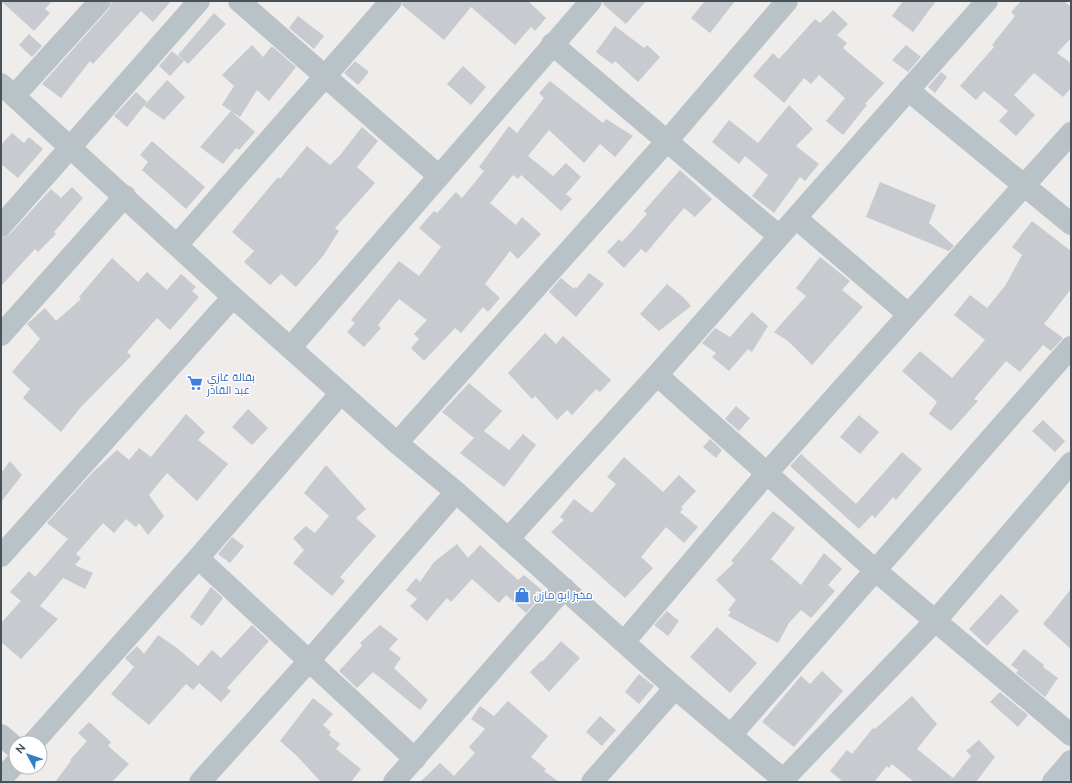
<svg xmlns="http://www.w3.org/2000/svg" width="1072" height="783" viewBox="0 0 1072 783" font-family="Raleway,Cairo,sans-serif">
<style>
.building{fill:#c7cace}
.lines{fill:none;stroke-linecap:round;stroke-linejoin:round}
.minor{stroke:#b9c2c7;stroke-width:22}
.secondary{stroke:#bac4cc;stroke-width:22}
.labels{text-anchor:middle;stroke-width:3;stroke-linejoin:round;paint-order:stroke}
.shop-label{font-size:11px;fill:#366cbe;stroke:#fff;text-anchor:start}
</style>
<rect width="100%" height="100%" fill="#efecec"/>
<g class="building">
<path d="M1,1h51l-7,8 5,4 -16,18z"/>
<path d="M112,1h59l-18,21 -12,-11 -48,53 -3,-3 -29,37 -19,-14 67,-75z"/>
<path d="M403,1h125l18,17 -11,13 -4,-4 -16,18 -44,-38 -27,33 -42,-35z"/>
<path d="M603,1h43l-20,23 -23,-20z"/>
<path d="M705,1h30l-25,32 -19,-15z"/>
<path d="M903,1h33l-23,31 -21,-16z"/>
<path d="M1021,1h43l7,6v31l-14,15 14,10v25l-8,9 -29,-24 -20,22 21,20 -19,21 -17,-15 9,-10 -24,-20 -8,9 -16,-14 34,-39 -2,-2 23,-29 -4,-4z"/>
<path d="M833,10l15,14 -11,11 10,8 -4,5 41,35 -19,21 2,1 -24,30 -17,-14 19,-23 -26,-23 -8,9 -7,-6 -20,25 -31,-27 20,-23 6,6 36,-40 5,4z"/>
<path d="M214,13l12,11 -38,40 -10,-9z"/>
<path d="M298,16l26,20 -10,13 -25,-21z"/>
<path d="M615,26l29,22 3,-3 13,12 -22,25 -23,-21 -3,3 -16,-12z"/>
<path d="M29,34l13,12 -10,11 -13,-12z"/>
<path d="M252,45l11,12 8,-10h2l23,20 -27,34 -12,-11 -17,27 -18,-12 12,-19 -12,-11z"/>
<path d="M906,45l15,12 -13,15 -16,-12z"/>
<path d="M172,51l12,10 -14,15 -11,-10z"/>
<path d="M355,61l14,11 -11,13 -14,-12z"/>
<path d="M463,66l23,21 -15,18 -24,-21z"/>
<path d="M941,72l6,5 -12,16 -7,-6z"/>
<path d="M167,80l18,17 -21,23 -20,-14z"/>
<path d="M550,81l53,42 3,-4 27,17 -18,21 -15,-13 -16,19 -35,-33 -21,26 25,20 13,-13 15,14 -15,17 6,5 -11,12 -40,-36 -3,4 -5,-4 -23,28 26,22 6,-8 19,17 -23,25 -8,-8 -25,33 15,14 -12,14 -5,-5 -22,26 -6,-5 -31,33 -13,-13 8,-9 -5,-5 13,-14 -28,-21 -21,26 3,3 -17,19 -17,-15 8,-9 -4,-3 48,-59 20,15 22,-29 -22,-19 15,-17 3,2 19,-21 6,6 22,-27 -5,-4 30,-41 8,7 27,-35 -5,-5z"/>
<path d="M136,92l11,10 -20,25 -13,-11z"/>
<path d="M789,105l24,24 -17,17 23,18 -14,17 -5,-4 -26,36 -22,-17 16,-21 -23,-19 -6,8 -27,-22 17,-22 29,23z"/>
<path d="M231,111l24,21 -16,18 -3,-2 -13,16 -23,-17z"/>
<path d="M362,127l16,14 -21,26 18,16 -40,45 4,3 -16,25 -27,31 -15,-13 -11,11 -26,-23 10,-11 -22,-19 46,-55 2,2 27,-33 23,19 11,-11z"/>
<path d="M12,133l12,10 5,-6 14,12 -25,29 -17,-14v-19z"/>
<path d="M152,141l53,46 -19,22 -44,-39 6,-8 -8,-7z"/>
<path d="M680,170l32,29 -17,18 -11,-9 -38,45 -5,-4 -17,19 -17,-16 12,-13 3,3 25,-28 -3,-3z"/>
<path d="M880,182l56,23 -7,18 25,23 -5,5 -83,-34z"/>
<path d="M72,187l11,11 -29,34 2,2 -18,18 -3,-3 -34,37v-48l9,-4 41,-45 10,9z"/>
<path d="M1032,221l39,30v38l-27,35 19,14 -12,13 -8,-6 -23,27 -14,-11 -32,38 4,2 -27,30 -22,-17 8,-12 -35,-31 18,-20 32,27 33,-38 -31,-25 16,-20 17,13 18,-22 17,-31 -10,-8z"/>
<path d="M820,257l30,24 -8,9 21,17 -51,58 -24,-24 -14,-9 32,-36 -10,-8z"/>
<path d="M112,258l26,24 9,-10 20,18 14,-16 15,13 -4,4 7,6 -29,33 -13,-12 -30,34 4,4 -51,52 -19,24 -38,-34 7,-9 -18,-17 28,-33 -13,-15 18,-16 11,13 25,-22 -2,-2z"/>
<path d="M589,273l15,11 -28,33 -27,-25 12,-14 13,11 1,-2 2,1z"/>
<path d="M667,284l17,14 7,8 -32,25 -19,-17z"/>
<path d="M752,312l16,14 -16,26 -4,-3 -19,22 -17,-14 4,-4 -14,-10 13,-15 15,9z"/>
<path d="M545,333l11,11 7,-8 48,44 -11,12 -4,-3 -24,26 -5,-5 -10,10 -22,-24 -3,3 -24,-26z"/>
<path d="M469,383l33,28 -18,20 25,19 14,-16 13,11 -32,42 -44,-34 14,-15 -32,-26z"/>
<path d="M736,406l14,12 -11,13 -14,-12z"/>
<path d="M248,409l20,19 -16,17 -20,-18z"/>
<path d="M186,414l19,18 -7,8 30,24 -31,37 -30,-28 -18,22 15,21 -16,19 -9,-12 -3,4 -10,-8 -12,14 -11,-10 -27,31 5,4 -6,7 18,8 -8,16 -22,-11 -23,28 18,13 -37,40 -20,-17v-19l20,-22 -11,-9 19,-21 6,6 33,-38 -21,-16 45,-50 25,-23 12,10 10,-12 12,9z"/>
<path d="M859,415l20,17 -19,22 -20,-17z"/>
<path d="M1043,420l22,21 -10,11 -23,-21z"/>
<path d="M710,439l12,11 -6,8 -13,-11z"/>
<path d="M902,452l20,17 -26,31 -3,-3 -18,21 -3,-3 -13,14 -69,-63 11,-12 55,50z"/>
<path d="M624,457l39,35 16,-17 17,16 -15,16 2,2 -3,3 18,15 -14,16 -18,-16 -25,30 12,11 -28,30 -74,-66 13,-12 -4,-3 14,-18 18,14 24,-29 -9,-7z"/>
<path d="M10,461l12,14 -21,27v-29z"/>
<path d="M326,465l40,44 -10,9 20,18 -36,41 5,4 -13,15 -39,-33 11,-13 -11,-12 13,-12 9,7 14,-17 -25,-23z"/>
<path d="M773,511l22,17 -24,31 30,26 23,-32 18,16 -14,16 7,6 -24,27 -10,-8 -12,13 -11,20 -50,-27 3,-4 -3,-2 8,-10 -20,-20 18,-17 -3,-2z"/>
<path d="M232,537l12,9 -14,17 -12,-9z"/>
<path d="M457,544l11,14 12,-13 38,35 6,-5 20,17 -18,21 -20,-18 -7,8 -27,-24 -21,23 -4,-4 -20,23 -17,-15 7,-7 -11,-9 10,-12 4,4 14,-20z"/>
<path d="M211,587l12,11 -21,28 -12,-9z"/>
<path d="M1071,589v60l-28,-25z"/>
<path d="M1001,594l18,17 -32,35 -18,-17z"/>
<path d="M667,611l12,10 -11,15 -14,-11z"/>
<path d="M252,625l17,16 -42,47 4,3 -10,11 -22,-19 -6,7 -7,-6 -37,41 -38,-31 23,-27 -9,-9 12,-12 7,8 14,-19 19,13 21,18 14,-16 9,8z"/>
<path d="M380,625l18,14 -9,10 12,9 -7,10 34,32 -8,10 -47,-38 -16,16 -18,-17 23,-25 -2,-3z"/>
<path d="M717,627l40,36 -27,30 -40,-36z"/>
<path d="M561,641l19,17 -31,34 -19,-20 11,-11 1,1z"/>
<path d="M1024,649l20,16 -1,2 15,11 -13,19 -29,-24 2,-3 -7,-5z"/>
<path d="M822,671l21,20 -49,56 -32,-25 39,-46 9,8z"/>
<path d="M639,674l15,12 -15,18 -14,-12z"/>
<path d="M1000,692l28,23 -10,12 -28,-25z"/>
<path d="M912,696l25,28 -20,25 36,29 18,-22 -5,-5 13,-11 16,17 -19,25h-62l-22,-18 -3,4 -2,-2 -13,16h-31l-13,-11 17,-21 5,4 21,-26 2,1z"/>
<path d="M313,698l20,16 -10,11 8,7 -2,3 11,9 -4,5 25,20 -10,13h-30l-24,-26 -17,-15z"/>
<path d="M508,701l40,35 -17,21 15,12 -2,2 15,11h-139l20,-19 14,13 21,-23 -6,-6 16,-18 -14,-10 9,-13 14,10z"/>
<path d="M600,716l16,14 -14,16 -16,-14z"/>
<path d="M89,722l22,20 -3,4 21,18 -17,18h-57l16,-21 -1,-1 17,-19 -9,-8z"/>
</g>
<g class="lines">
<g class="minor">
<path d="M239,1l200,175"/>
<path d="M552,44l227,192"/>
<path d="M1,84l232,213 164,146 59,49 219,196 111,94"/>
<path d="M908,90l163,134"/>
<path d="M14,96l86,-95"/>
<path d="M796,218l112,96"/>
<path d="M1,226l198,-225"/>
<path d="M177,245l214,-244"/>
<path d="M1,335l124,-139"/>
<path d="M291,347l300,-346"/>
<path d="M657,375l219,196 195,164"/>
<path d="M397,443l270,-302 120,-140"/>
<path d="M508,539l149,-164 330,-374"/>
<path d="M1,556l232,-259"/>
<path d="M198,558l217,201"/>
<path d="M624,642l143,-169 304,-340"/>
<path d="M1,735l15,13"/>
<path d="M731,735l340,-388"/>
<path d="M33,743l165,-185 143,-165"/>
<path d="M1,779l15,-16"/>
<path d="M200,782l109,-121 147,-169"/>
<path d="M394,782l170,-194"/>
<path d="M592,782l83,-94"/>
<path d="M781,782l155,-162 135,-157"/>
</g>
<path class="secondary" d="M1053,782l18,-21"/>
</g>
<defs>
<symbol id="supermarket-bare" viewBox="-9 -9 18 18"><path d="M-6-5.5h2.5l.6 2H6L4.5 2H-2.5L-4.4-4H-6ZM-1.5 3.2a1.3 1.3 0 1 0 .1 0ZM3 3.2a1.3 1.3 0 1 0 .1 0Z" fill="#3f7fe0" stroke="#fff" stroke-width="2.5" paint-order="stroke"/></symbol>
<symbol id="shop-bare" viewBox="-9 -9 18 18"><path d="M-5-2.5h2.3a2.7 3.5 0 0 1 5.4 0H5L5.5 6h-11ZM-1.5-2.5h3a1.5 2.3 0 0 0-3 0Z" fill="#3f7fe0" stroke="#fff" stroke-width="2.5" paint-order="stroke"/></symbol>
</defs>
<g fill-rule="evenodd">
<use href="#supermarket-bare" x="184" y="372" width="22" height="22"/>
<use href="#shop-bare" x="511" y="584" width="22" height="22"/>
</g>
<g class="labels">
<g class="shop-label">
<text x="207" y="381">بقالة غازي<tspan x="207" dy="13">عبد القادر</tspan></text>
<text x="534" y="599">مخبز ابو مازن</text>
</g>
</g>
<rect width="1072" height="783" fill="none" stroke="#475157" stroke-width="4"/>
<g transform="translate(28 755) rotate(310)"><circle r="19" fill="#ffffff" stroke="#b5b9bc"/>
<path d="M0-3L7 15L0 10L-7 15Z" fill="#2f7fc6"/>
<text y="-6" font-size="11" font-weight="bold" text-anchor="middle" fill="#475157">N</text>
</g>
</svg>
